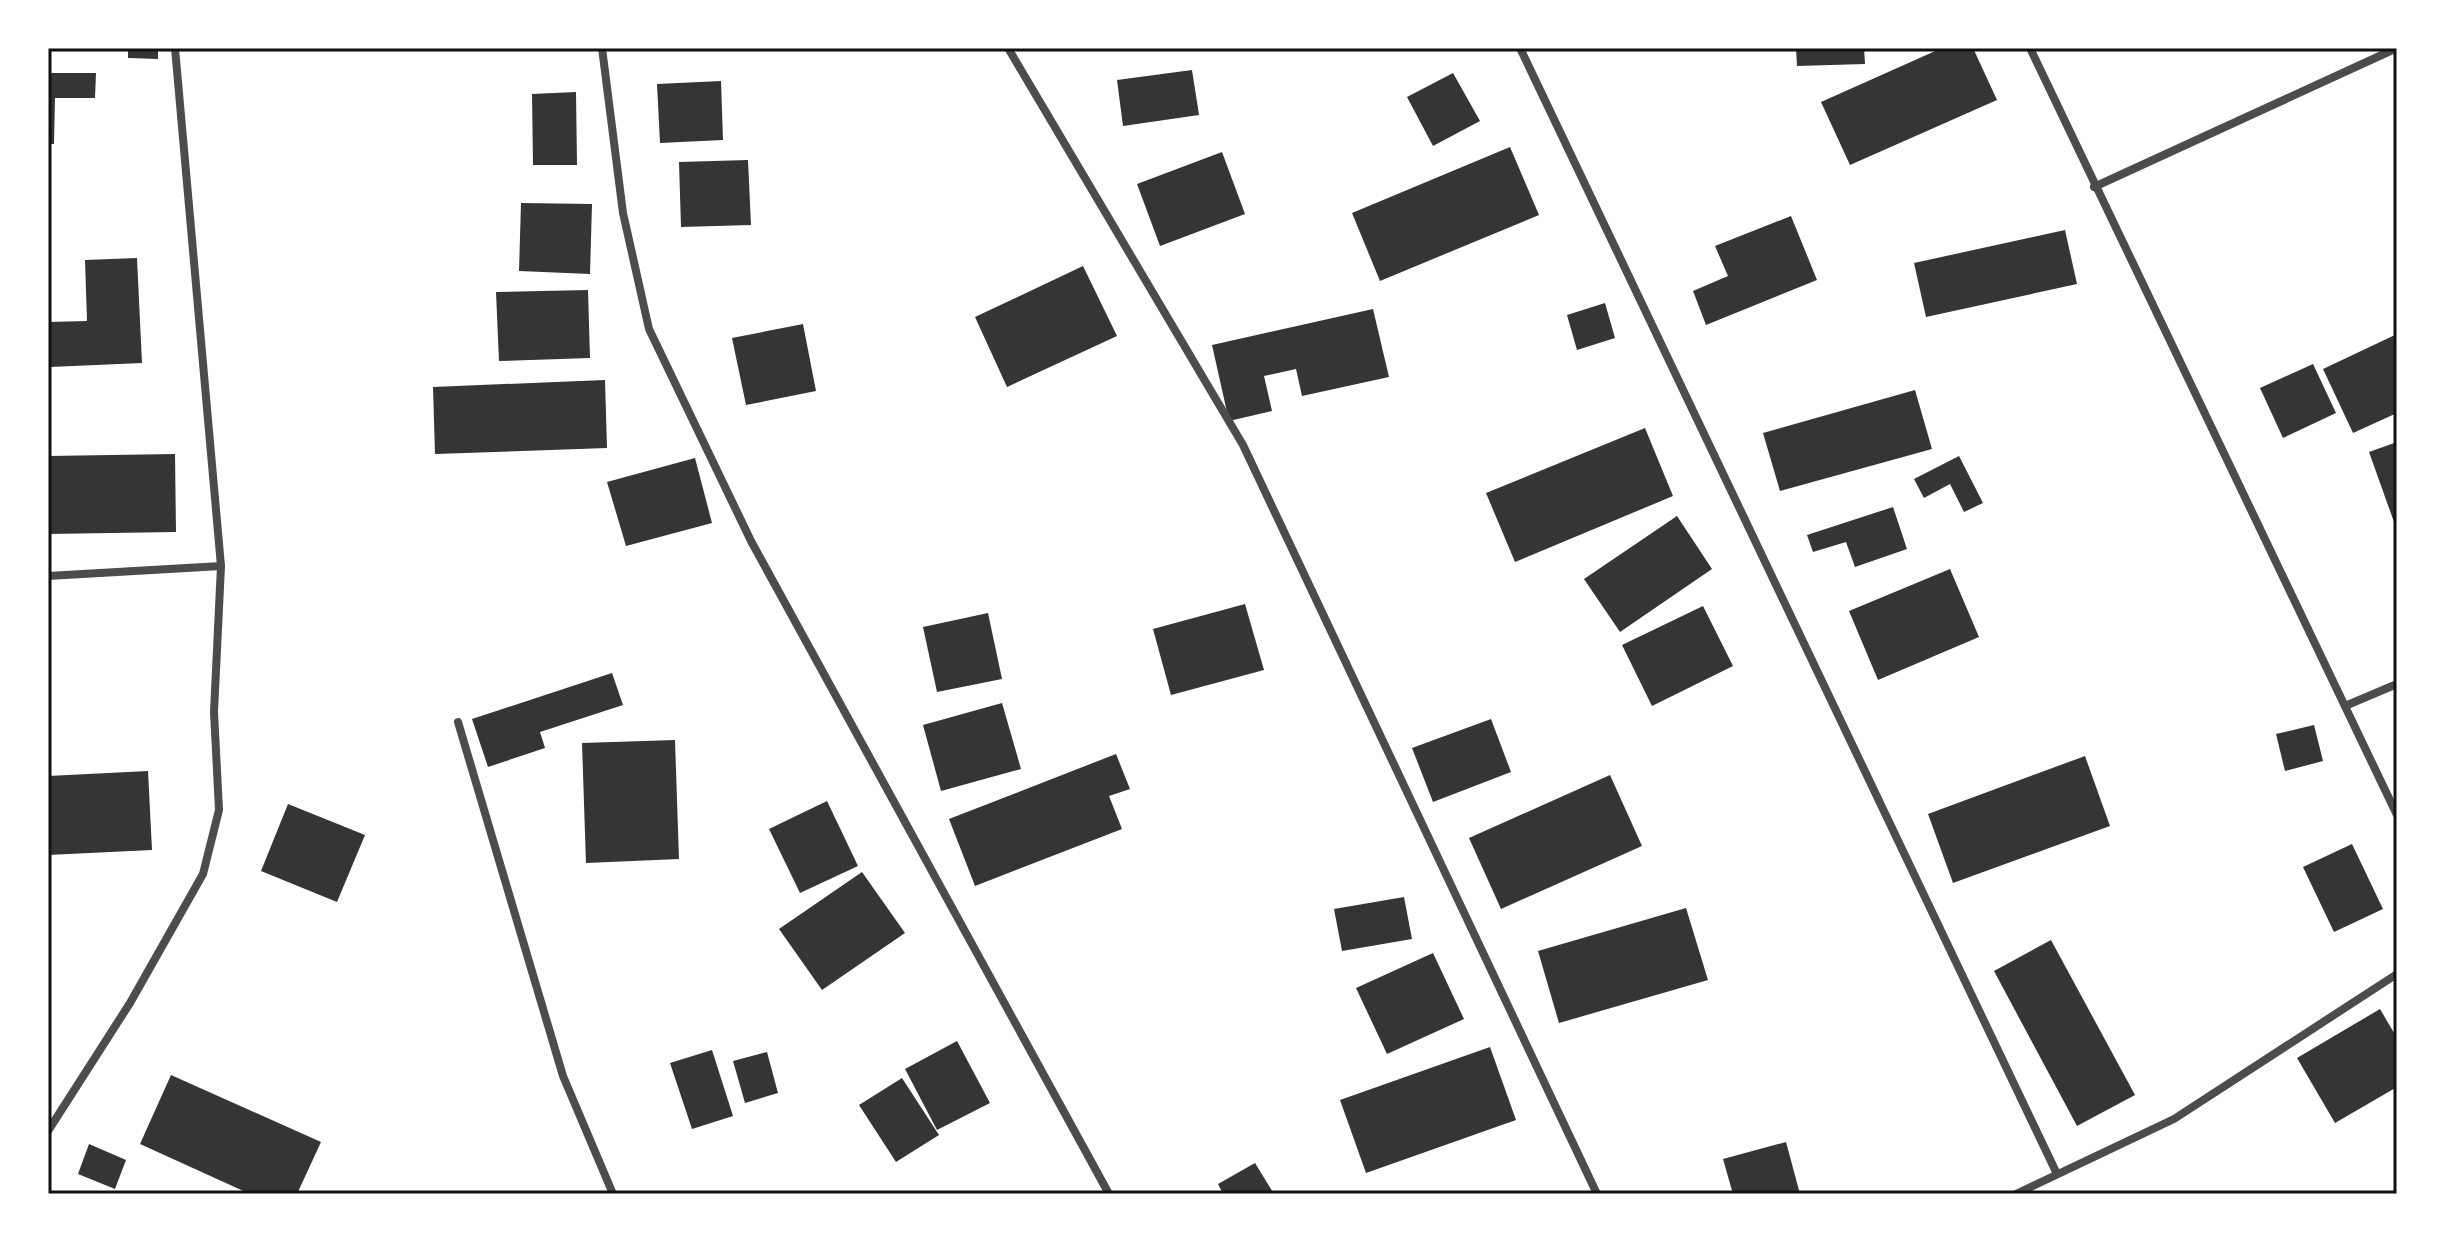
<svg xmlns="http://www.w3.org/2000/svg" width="2445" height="1242" viewBox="0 0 2445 1242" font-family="Roboto,sans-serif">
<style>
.building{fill:#353535}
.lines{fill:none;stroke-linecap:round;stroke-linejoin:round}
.minor{stroke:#4c4c4c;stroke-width:8}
.neatline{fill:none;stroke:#111;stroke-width:3}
</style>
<rect width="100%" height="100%" fill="#fff"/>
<g class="building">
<path d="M128,48h30v11l-30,-1z"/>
<path d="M1796,48h68l1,16 -68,2z"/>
<path d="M1942,48h31l24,52 -147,65 -29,-63z"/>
<path d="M1192,70l7,45 -76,11 -6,-46z"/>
<path d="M48,73h48l-1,25h-40l-1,46h-6z"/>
<path d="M1453,73l27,48 -47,25 -26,-49z"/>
<path d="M721,81l2,59 -63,3 -3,-59z"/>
<path d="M576,92l1,73h-44l-1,-71z"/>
<path d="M1510,147l29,68 -159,66 -28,-68z"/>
<path d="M1222,152l23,62 -85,32 -23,-62z"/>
<path d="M748,160l3,65 -70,2 -2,-65z"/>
<path d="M521,203l71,1 -2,70 -71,-3z"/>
<path d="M1791,216l26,64 -111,45 -13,-34 35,-15 -13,-30z"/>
<path d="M2065,230l12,54 -151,33 -12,-54z"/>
<path d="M137,258l5,105 -92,4 -2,-45 39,-1 -2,-61z"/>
<path d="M1083,266l34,70 -110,51 -32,-70z"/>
<path d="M588,290l2,68 -91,3 -3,-69z"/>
<path d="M1605,303l10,35 -38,12 -10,-35z"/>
<path d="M1373,309l16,68 -87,19 -6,-27 -32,7 8,35 -43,10 -17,-76z"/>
<path d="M803,324l13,67 -70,14 -14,-67z"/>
<path d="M2397,334v79l-44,20 -30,-64z"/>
<path d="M2313,364l23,49 -53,25 -23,-50z"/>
<path d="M605,380l2,68 -172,6 -2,-67z"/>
<path d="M1915,390l17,59 -152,42 -17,-58z"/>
<path d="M1645,428l28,68 -158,66 -29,-69z"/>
<path d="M2397,442v79l-3,1 -25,-70z"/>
<path d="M175,454l1,78 -128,2v-78z"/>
<path d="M1959,456l24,47 -19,9 -14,-28 -26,14 -10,-19z"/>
<path d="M695,458l17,65 -86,23 -19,-64z"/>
<path d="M1893,507l14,42 -52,18 -9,-25 -33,10 -6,-17z"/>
<path d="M1677,516l35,53 -92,63 -36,-53z"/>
<path d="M1950,569l29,68 -101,43 -29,-69z"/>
<path d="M1245,604l19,66 -93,25 -18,-66z"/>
<path d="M1703,606l30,60 -81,40 -30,-61z"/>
<path d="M988,613l14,66 -65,13 -14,-65z"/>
<path d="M612,673l11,32 -83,27 5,16 -57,19 -16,-48z"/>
<path d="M1002,703l19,66 -80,22 -18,-66z"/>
<path d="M1491,719l20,53 -78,30 -21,-54z"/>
<path d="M2314,725l9,36 -38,10 -9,-37z"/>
<path d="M675,740l4,119 -93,4 -4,-120z"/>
<path d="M1116,754l14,35 -21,7 13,33 -147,57 -26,-67z"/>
<path d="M2085,756l25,70 -157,57 -25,-69z"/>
<path d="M148,771l4,79 -104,5v-79z"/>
<path d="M1610,775l32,71 -141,63 -32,-71z"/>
<path d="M827,801l31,65 -58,27 -31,-64z"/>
<path d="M288,804l77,31 -28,67 -76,-31z"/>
<path d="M2352,844l31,65 -49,23 -31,-65z"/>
<path d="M862,872l43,61 -83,57 -43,-61z"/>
<path d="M1404,897l8,42 -70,12 -8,-42z"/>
<path d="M1686,908l22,72 -149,43 -21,-72z"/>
<path d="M2051,940l84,155 -58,31 -83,-155z"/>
<path d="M1433,953l31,66 -77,35 -31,-66z"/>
<path d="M2380,1009l17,29v49l-62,36 -38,-65z"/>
<path d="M957,1041l33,62 -53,27 -32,-61z"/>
<path d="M1490,1047l26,73 -150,53 -26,-73z"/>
<path d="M712,1050l21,66 -41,13 -22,-66z"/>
<path d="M767,1052l11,41 -33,10 -12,-42z"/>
<path d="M171,1075l150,67 -24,52h-47l-110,-50z"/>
<path d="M902,1078l37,57 -43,27 -37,-57z"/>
<path d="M1786,1142l14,52h-67l-10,-35z"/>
<path d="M89,1144l37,16 -11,29 -37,-15z"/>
<path d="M1255,1163l19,31h-51l-5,-10z"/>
</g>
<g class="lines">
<g class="minor">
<path d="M602,48l21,165 26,116 102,212 358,653"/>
<path d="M1008,48l235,397 354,749"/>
<path d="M1520,48l537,1126"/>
<path d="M2030,48l367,767"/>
<path d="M2094,187l303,-139"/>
<path d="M48,576l173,-10"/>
<path d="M2345,706l52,-22"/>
<path d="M458,722l105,354 50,118"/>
<path d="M48,1131l82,-128 73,-129 16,-64 -5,-98 7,-146 -46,-518"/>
<path d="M2016,1194l158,-75 223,-145"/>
</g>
</g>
<rect width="2445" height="1242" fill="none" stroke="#ffffff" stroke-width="100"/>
<rect x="50" y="50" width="2345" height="1142" class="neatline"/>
</svg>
